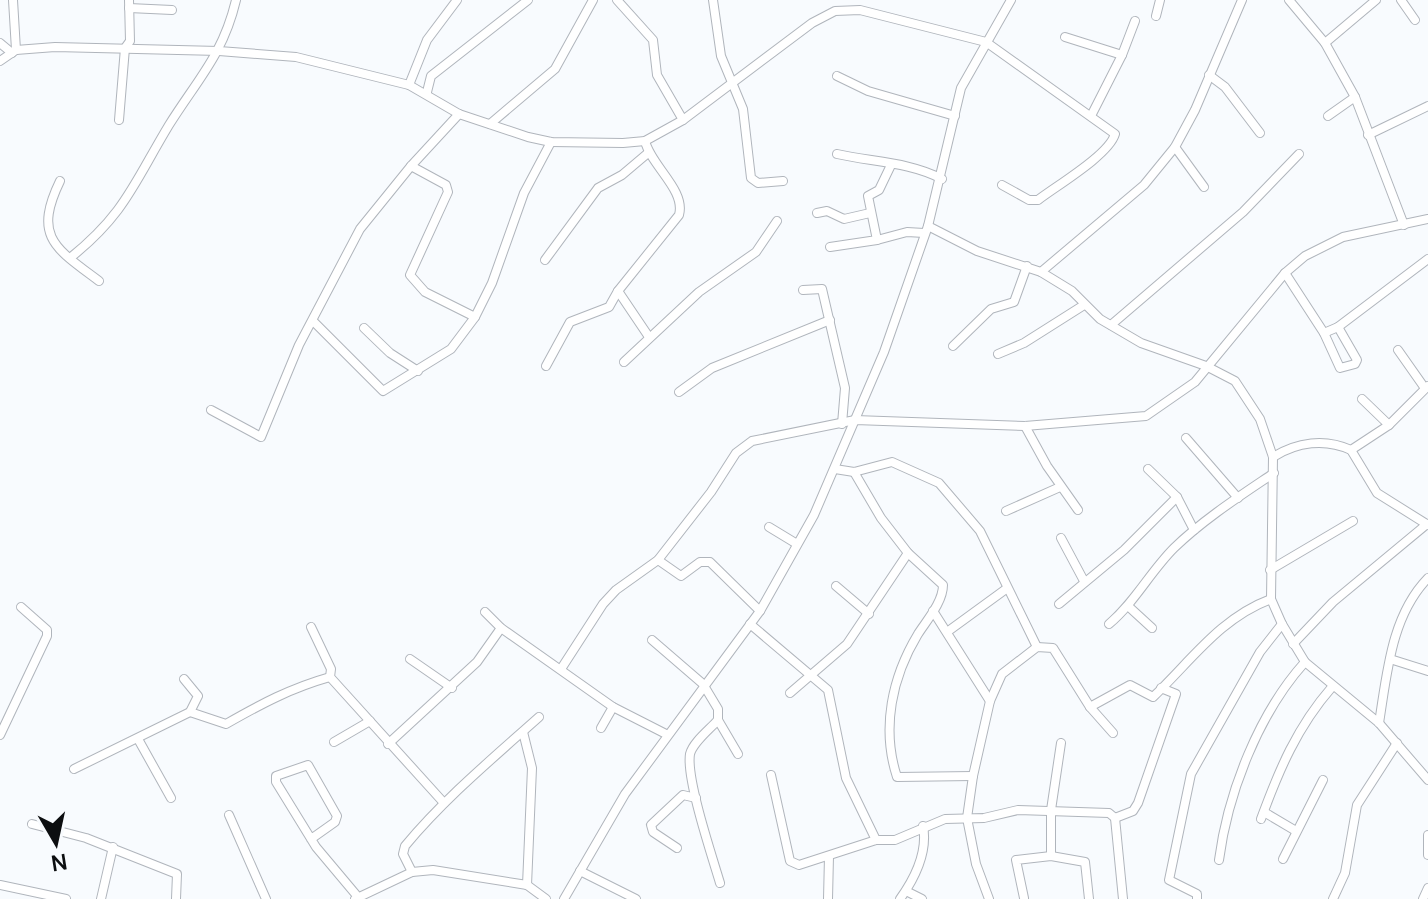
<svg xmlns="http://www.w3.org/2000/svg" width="1428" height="899" viewBox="0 0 1428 899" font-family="Manrope,sans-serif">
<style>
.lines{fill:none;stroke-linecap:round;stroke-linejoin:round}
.minor-casing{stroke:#b0b5bc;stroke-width:10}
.minor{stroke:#fff;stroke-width:8}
</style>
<rect width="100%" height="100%" fill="#f8fbfe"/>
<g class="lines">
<defs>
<g id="minor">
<path d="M13,0l3,50"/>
<path d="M617,0l36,40 4,35 26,45"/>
<path d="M713,0l8,56 22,53 8,69 7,5 25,-2"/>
<path d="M1289,0l36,43 30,54 49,128"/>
<path d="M1401,0l14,20"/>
<path d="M129,8l43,2"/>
<path d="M1156,16l4,-16"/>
<path d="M1065,37l57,18"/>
<path d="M0,43l12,10"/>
<path d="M1325,43l51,-43"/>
<path d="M0,61l16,-11 39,-3 164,4 77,6 113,28 50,29 69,23 23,5 72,1 22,-2 38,-21 129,-97 23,-12 25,-1 126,32 129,92c-6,21 -59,52 -77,66h-9l-27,-15"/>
<path d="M1209,75l16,12 35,46"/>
<path d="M837,76l31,15 87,25"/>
<path d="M409,85l18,-45 30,-40"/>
<path d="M427,92l4,-16 97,-76"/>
<path d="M1092,114l30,-59 13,-34"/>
<path d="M1328,116l27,-19"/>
<path d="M119,120l6,-72 5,-7 -1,-41"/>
<path d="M490,124l65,-55 38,-69"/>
<path d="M1368,135l60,-29"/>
<path d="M1175,147l29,40"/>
<path d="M837,154c35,8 73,8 105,25"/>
<path d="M411,166l35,19 2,7 -38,83 15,17 50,25"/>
<path d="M60,181c-27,56 -5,67 39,100"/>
<path d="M817,213l10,-2 17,8 26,-6"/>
<path d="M928,226l49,25 64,21 31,19 28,28 41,24 65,23 29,15 25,38 13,38 -2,142 11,25 23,38 74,61 49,57"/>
<path d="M877,240l30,-8 17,1"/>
<path d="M830,247l47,-7 -9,-44 11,-6 12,-25"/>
<path d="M70,258c55,-44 64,-75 99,-133 28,-45 54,-70 67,-125"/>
<path d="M545,260l53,-72 24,-13 26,-22"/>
<path d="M1041,272l103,-87 31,-38 20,-37 47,-110"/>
<path d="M1285,273l39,60 16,35 15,-4 2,-4 -19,-33"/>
<path d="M803,290l19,-1 23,99 -3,36"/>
<path d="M618,291l31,46"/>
<path d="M313,321l70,70 68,-42 24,-32 17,-34 32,-90 27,-51"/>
<path d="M1111,325l132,-113 56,-58"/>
<path d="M364,328l26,25 28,18"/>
<path d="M1324,333l14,-6 90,-68"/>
<path d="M953,346l38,-37 23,-7 13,-36"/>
<path d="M1398,350l26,37"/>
<path d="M998,354l26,-11 60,-38"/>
<path d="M624,362l75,-70 57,-40 21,-31"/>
<path d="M546,366l24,-44 39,-15 9,-16 61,-76c7,-25 -28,-49 -34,-74"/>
<path d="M679,392l33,-24 118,-48"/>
<path d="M1362,399l27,26"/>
<path d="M211,410l50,27 38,-92 61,-116 51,-63 48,-52"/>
<path d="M1025,426l22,40 31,44"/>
<path d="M1186,438l52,60"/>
<path d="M1351,450l26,43 51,32"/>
<path d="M1273,457c24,-15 52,-19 78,-7l38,-25 39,-39"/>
<path d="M835,469l19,3 38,-10 47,21 41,48 57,116"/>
<path d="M1148,469l29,28 17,33"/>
<path d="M854,472l27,46 27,35 35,32c0,17 -16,35 -25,49 -26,43 -37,94 -21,143l76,-1"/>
<path d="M1006,511l54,-24"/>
<path d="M769,527l28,17"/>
<path d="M1061,538l23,43"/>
<path d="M658,560l23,16 19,-14h10l50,49"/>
<path d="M1270,570l83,-49"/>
<path d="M836,586l33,28"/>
<path d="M1059,604l65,-54 53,-53"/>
<path d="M1128,606l24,22"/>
<path d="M933,611l57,90"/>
<path d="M485,612l16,16 112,79 53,27"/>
<path d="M750,624l78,66 18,88 30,62"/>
<path d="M1109,624c26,-22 41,-52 65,-76 30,-29 66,-52 100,-75"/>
<path d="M311,627l20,42 -1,8 114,126"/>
<path d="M947,632l59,-43"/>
<path d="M652,640l51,44 15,25v11l20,34"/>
<path d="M1293,644l40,-42 94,-78"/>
<path d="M410,659l42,29"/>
<path d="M1390,659l38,12"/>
<path d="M561,669l42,-65 13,-14 42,-30 53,-68 25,-39 16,-12 103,-21 170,6 121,-10 49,-34 90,-109 20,-17 38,-19 85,-18"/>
<path d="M790,693l57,-49 61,-91"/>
<path d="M1090,707l40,-22 23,12c38,-36 67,-79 118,-98"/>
<path d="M190,712l36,12c35,-20 65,-36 104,-47"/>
<path d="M718,720c-8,9 -25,22 -28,34 -4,25 22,102 30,129"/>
<path d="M1379,723c8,-49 12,-107 49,-145"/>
<path d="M601,728l12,-21"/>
<path d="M523,732l9,36 -5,117"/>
<path d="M0,735l47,-99v-6l-26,-23"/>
<path d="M138,739l33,59"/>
<path d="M334,742l36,-21"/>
<path d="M388,744l89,-82 24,-34"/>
<path d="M74,769l116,-57 8,-16 -14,-17"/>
<path d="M771,775l19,86 9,4 77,-25h19l50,-21 39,-1 34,-8 91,3 6,5"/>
<path d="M1264,812l32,19"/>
<path d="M229,815l37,84"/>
<path d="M1115,818l18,-7 5,-8 38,-109 -15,-6"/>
<path d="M1115,818l8,81"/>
<path d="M1261,819c18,-49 36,-92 71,-132"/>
<path d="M32,824l54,14 91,36 -1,25"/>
<path d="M1428,835v20"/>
<path d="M311,839l24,-17 2,-6 -29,-51 -32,11v6l40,65 42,50"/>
<path d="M677,848l-24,-16 -2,-7 32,-30 13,3"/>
<path d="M1051,856v-46l10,-67"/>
<path d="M1283,859l40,-79"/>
<path d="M1219,860c9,-68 40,-147 86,-198"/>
<path d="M580,871l56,28"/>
<path d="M412,872l-9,-18 2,-8c40,-48 87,-87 134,-129"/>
<path d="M0,885l66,14"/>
<path d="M906,891l16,8"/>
<path d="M1024,898l-8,-38 35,-4 34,6 4,37"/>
<path d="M101,899l12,-52"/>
<path d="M355,899l57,-27 21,-2 94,15 19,14"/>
<path d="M564,899l61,-105 135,-183 54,-96 70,-163 44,-126 33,-138 50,-88"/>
<path d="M828,899l1,-43"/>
<path d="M900,899c15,-21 28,-47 23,-73"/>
<path d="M989,899l-13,-35 -9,-46 6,-42 17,-75 12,-27 35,-27 16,1 37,59 23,26"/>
<path d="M1197,899v-5l-28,-14 22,-106 69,-122 22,-28"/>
<path d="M1333,899l12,-26 12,-68 40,-62"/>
<path d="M1423,899l5,-11"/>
</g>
</defs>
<use href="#minor" class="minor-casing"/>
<use href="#minor" class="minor"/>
</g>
<g transform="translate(56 843) rotate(171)" stroke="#f8fbfe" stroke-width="6" paint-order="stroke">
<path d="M0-6L14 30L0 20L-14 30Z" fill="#0c0e10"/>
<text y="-12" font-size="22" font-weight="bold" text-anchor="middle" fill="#0c0e10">N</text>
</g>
</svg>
